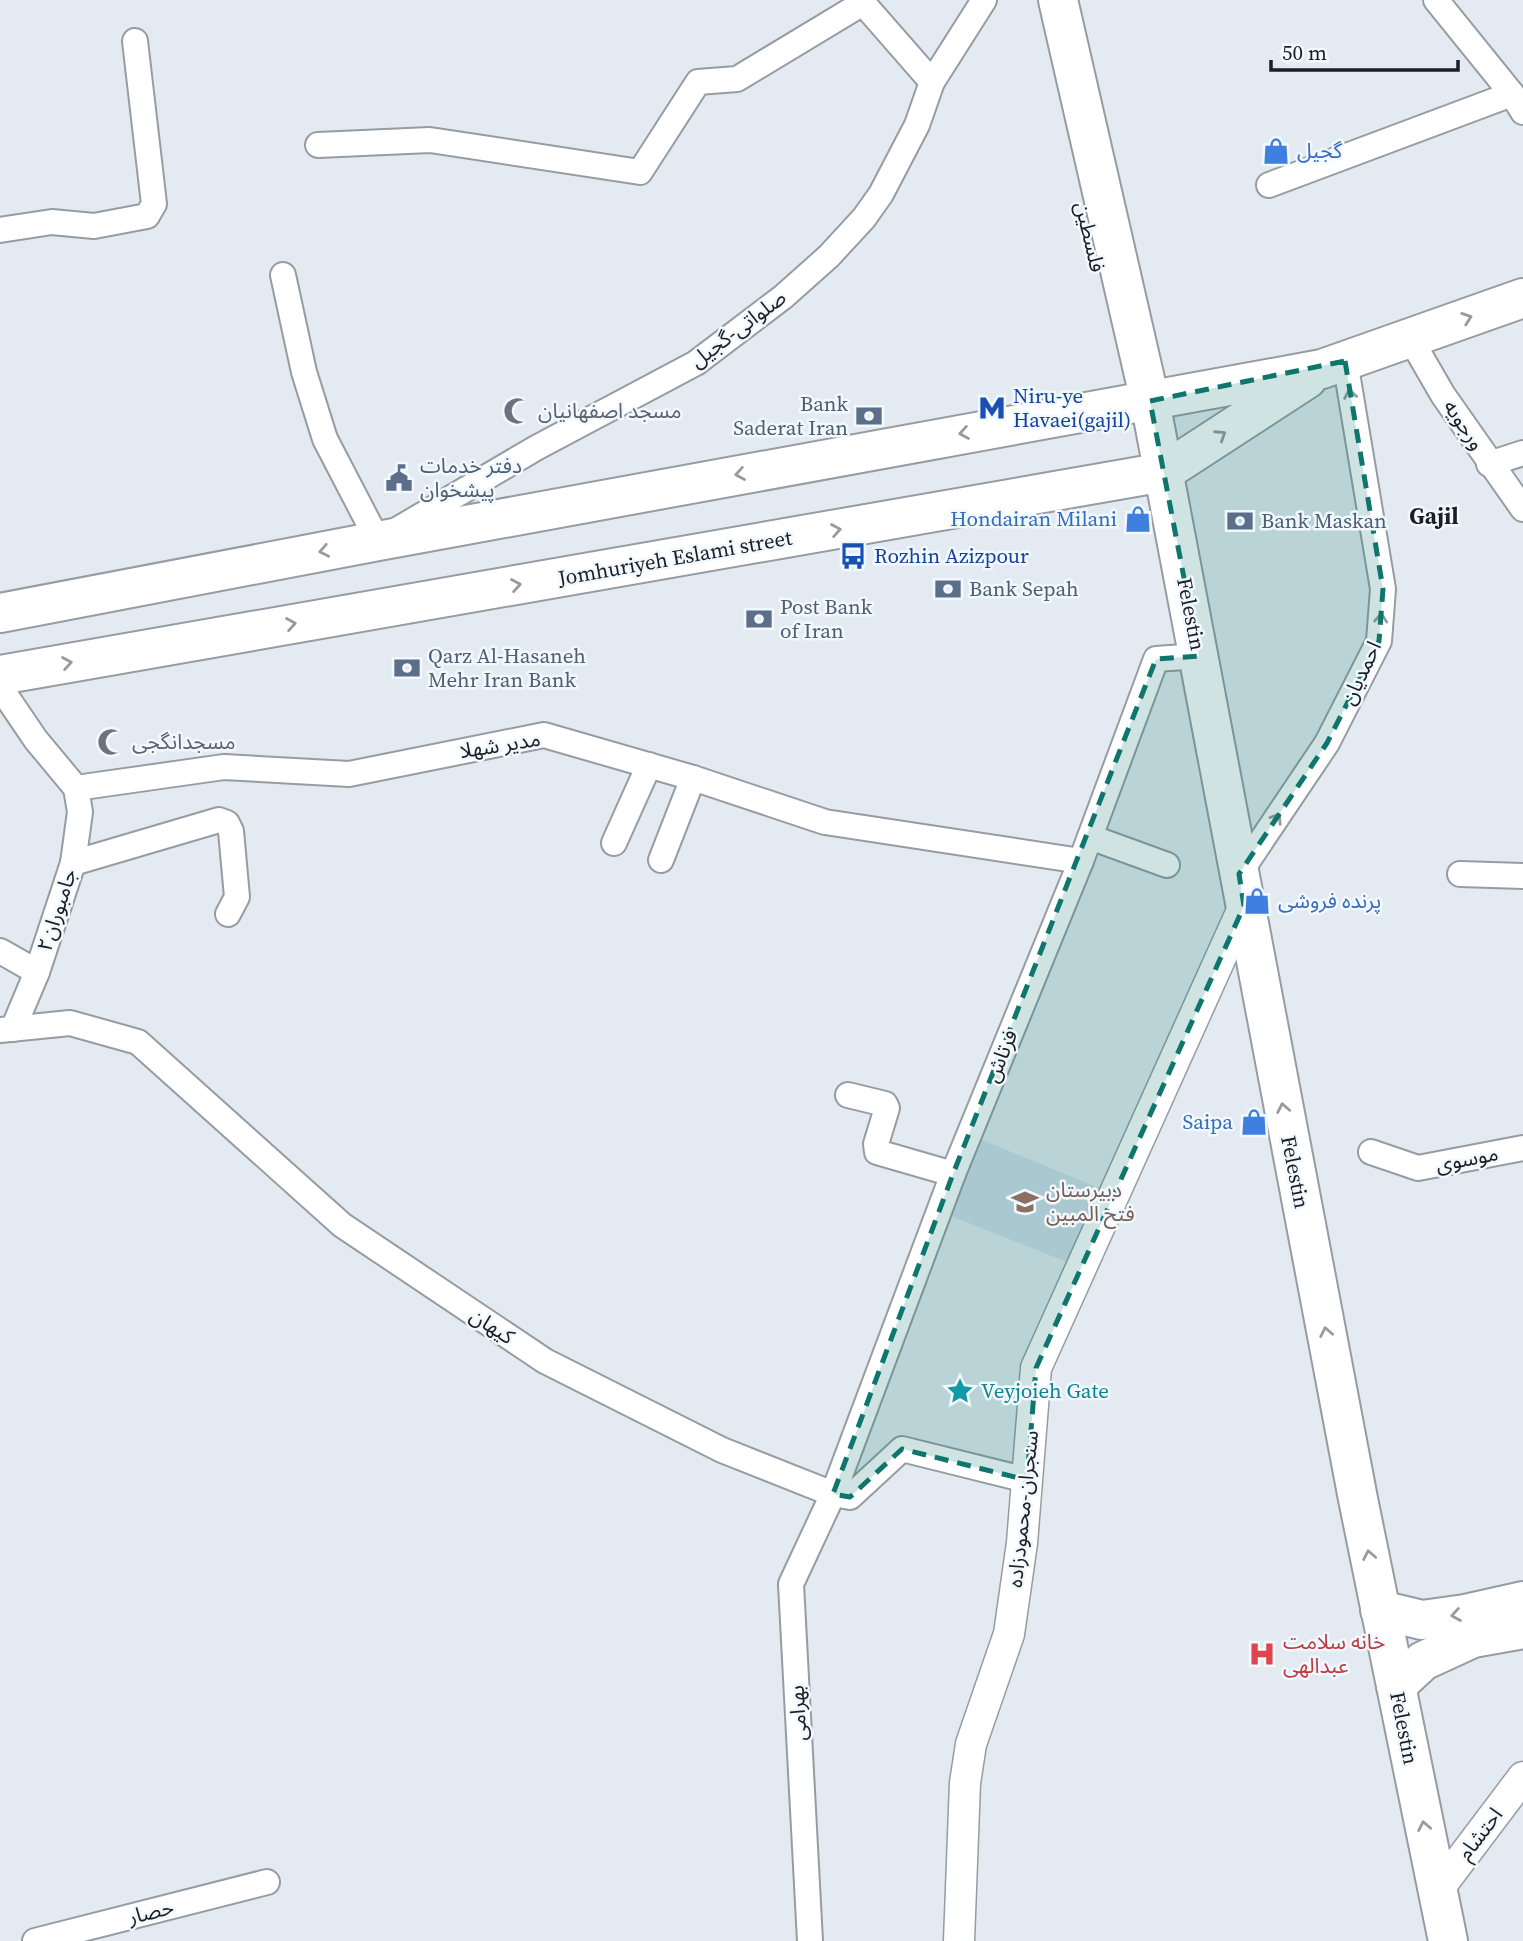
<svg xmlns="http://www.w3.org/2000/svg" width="1523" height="1941" viewBox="0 0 1523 1941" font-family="'Source Serif 4','Noto Sans Arabic',serif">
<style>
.built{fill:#d1dde9}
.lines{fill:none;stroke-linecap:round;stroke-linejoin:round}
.minor-casing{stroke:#969ca2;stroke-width:28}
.tertiary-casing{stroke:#969ca2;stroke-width:33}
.primary-casing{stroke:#969ca2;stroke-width:42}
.minor{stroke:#fff;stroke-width:24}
.tertiary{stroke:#fff;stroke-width:30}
.primary{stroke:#fff;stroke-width:38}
.oneway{stroke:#999a9b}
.marked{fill:#0f766e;fill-opacity:0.2;stroke:#0f766e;stroke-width:5;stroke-dasharray:14 9;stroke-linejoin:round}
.labels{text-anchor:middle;stroke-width:5;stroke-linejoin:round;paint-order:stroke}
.shop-label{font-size:21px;fill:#366cbe;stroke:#f1f8fe;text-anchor:start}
.street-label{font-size:21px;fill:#1c1e21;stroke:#f1f8fe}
.transit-label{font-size:21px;fill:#164399;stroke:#f1f8fe;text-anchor:start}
.service-label{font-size:21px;fill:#4e5e75;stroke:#f1f8fe;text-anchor:start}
.worship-label{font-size:21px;fill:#5b616d;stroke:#f1f8fe;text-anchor:start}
.education-label{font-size:21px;fill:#785e54;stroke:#f1f8fe;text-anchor:start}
.culture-label{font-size:21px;fill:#0d838f;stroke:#f1f8fe;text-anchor:start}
.health-label{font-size:21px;fill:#be3a42;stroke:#f1f8fe;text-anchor:start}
.neighbourhood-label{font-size:23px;font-weight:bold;fill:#1c1e21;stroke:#f1f8fe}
</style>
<rect width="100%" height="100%" fill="#e4eaf1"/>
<path class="built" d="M980,1139l119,49 -32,74 -116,-46z"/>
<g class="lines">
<defs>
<g id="minor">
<path d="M1436,0l76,94 11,18"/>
<path d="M318,145l112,-5 210,32 58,-90 39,-3 126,-76 69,79"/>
<path d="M1269,185l243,-91"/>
<path d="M0,230l52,-8 42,4 53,-10 7,-12 -19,-163"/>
<path d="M283,275l21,97 21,67 53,102 158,-93 160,-85 87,-66 46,-41 35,-38 17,-24 36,-69 15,-43 52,-82"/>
<path d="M1410,338l33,57 80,114"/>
<path d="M1489,464l34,-11"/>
<path d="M0,687l36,53 40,48 148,-21 125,7 195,-39 149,43 132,44 256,39"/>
<path d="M1090,837l77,28"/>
<path d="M614,843l35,-78"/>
<path d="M661,860l32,-82"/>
<path d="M73,863l146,-43 8,3 4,8 6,66 -9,17"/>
<path d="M1239,874l88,-131 52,-102 4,-52 -38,-228"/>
<path d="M1460,874l63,2"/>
<path d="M0,951l37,21"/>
<path d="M13,1029l24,-57 36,-109 7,-51 -4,-24"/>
<path d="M0,1030l70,-7 68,19 204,183 203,136 177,89 111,44 17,3 52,-48 125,31"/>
<path d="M848,1095l37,9 2,4 -11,36 1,8 76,22"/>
<path d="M1371,1152l47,16 105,-20"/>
<path d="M35,1941l232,-59"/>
<path d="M810,1941l-19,-357 42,-90 120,-320 128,-313 75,-202 43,-3"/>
</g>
<g id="tertiary">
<path d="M1437,1891l86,-114"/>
<path d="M959,1941l6,-158 6,-39 38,-110 13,-91 14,-175 208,-462"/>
</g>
<g id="primary">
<path d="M1058,0l92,401 208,1098 90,442"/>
<path d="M0,613l378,-72 944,-172 201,-71"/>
<path d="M0,675l1164,-203 143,-93"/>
<path d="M1380,1610l42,10 43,-6 58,-13"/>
<path d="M1396,1686l27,-25 50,-23 45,-8"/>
</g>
</defs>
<use href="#minor" class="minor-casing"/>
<use href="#tertiary" class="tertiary-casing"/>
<use href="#primary" class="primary-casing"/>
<use href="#minor" class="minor"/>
<use href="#tertiary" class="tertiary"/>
<use href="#primary" class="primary"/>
</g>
<defs><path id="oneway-chevron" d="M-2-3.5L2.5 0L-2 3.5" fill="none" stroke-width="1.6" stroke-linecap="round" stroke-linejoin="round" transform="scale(1.75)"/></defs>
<g class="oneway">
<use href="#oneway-chevron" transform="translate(1467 318) rotate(-19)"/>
<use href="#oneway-chevron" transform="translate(1350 394) rotate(-100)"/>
<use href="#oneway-chevron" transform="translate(964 433) rotate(170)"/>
<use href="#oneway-chevron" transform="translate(1221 435) rotate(-33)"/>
<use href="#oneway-chevron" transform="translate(740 474) rotate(170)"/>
<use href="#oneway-chevron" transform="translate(836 530) rotate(-10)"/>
<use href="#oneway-chevron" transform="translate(324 551) rotate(169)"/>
<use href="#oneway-chevron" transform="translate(516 585) rotate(-10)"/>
<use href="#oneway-chevron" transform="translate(1381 618) rotate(-85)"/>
<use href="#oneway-chevron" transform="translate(291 624) rotate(-10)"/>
<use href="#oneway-chevron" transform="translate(67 663) rotate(-10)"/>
<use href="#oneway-chevron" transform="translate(1277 818) rotate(-56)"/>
<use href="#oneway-chevron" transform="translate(1283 1108) rotate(-101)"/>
<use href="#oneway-chevron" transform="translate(1326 1332) rotate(-101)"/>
<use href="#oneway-chevron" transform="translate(1369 1555) rotate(-101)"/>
<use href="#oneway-chevron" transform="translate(1456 1615) rotate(171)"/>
<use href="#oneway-chevron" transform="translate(1424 1826) rotate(-101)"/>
</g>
<path class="marked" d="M1345,361l38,228 -4,52 -52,102 -88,131 5,32 -208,462 -9,112 -125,-31 -52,48 -17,-3 120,-320 203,-515 43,-3 -49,-255z"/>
<defs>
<symbol id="shop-bare" viewBox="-9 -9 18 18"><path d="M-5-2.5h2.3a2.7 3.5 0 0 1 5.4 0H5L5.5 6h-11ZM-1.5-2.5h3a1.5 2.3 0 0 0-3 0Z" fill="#3f7fe0" stroke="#f1f8fe" stroke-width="2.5" paint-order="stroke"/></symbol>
<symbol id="metro-bare" viewBox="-9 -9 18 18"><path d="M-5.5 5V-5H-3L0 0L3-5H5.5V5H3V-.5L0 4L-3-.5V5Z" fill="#1a4fb4" stroke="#f1f8fe" stroke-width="2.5" paint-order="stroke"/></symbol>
<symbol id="mosque-bare" viewBox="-9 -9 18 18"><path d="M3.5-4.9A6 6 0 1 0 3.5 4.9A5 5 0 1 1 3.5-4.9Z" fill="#6b7280" stroke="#f1f8fe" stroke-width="2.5" paint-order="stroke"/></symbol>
<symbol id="bank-bare" viewBox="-9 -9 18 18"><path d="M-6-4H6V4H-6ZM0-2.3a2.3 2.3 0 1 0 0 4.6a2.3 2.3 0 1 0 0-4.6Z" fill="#5c6f8a" stroke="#f1f8fe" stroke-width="2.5" paint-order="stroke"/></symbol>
<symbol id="civic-bare" viewBox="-9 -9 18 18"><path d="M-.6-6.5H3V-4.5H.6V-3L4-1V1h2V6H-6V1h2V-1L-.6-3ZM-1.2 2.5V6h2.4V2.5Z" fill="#5c6f8a" stroke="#f1f8fe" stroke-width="2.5" paint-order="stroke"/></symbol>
<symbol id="bus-bare" viewBox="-9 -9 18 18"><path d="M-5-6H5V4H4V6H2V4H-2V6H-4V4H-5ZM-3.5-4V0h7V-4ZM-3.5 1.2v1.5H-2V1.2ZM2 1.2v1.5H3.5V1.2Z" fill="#1a4fb4" stroke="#f1f8fe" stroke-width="2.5" paint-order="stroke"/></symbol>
<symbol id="school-bare" viewBox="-9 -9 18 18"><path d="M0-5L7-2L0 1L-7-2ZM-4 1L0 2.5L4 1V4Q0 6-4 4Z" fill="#8d6e63" stroke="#f1f8fe" stroke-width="2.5" paint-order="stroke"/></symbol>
<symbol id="sight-bare" viewBox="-9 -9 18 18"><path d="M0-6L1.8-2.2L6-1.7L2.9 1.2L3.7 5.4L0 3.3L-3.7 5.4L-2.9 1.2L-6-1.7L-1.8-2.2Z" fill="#0f9aa8" stroke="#f1f8fe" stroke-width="2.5" paint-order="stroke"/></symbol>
<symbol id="hospital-bare" viewBox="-9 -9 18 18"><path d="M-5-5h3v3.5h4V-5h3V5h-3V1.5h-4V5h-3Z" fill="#e0444e" stroke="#f1f8fe" stroke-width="2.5" paint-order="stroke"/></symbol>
</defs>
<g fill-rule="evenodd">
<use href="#shop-bare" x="1257" y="132" width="38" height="38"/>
<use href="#metro-bare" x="973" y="389" width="38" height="38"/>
<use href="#mosque-bare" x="498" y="392" width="38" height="38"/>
<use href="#bank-bare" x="850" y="397" width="38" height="38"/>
<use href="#civic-bare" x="380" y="459" width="38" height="38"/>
<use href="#shop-bare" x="1119" y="500" width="38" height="38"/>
<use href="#bank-bare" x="1221" y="502" width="38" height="38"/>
<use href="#bus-bare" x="834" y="537" width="38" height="38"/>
<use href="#bank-bare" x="929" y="570" width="38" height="38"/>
<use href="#bank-bare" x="740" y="600" width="38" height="38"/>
<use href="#bank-bare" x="388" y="649" width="38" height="38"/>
<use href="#mosque-bare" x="92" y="723" width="38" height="38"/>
<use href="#shop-bare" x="1238" y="882" width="38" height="38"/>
<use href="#shop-bare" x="1235" y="1103" width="38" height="38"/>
<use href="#school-bare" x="1006" y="1183" width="38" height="38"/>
<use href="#sight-bare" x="941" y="1372" width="38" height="38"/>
<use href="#hospital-bare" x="1243" y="1635" width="38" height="38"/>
</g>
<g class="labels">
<g class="shop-label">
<text x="1297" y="158">گجیل</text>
<text x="1117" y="526" text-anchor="end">Hondairan Milani</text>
<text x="1278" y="908">پرنده فروشی</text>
<text x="1233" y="1129" text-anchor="end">Saipa</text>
</g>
<g class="street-label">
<text transform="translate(1090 237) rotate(77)" y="7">فلسطین</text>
<text transform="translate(738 329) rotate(-37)" y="7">صلواتی-گجیل</text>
<text transform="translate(1464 425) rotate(56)" y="7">ورجویه</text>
<text transform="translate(675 558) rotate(-10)" y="7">Jomhuriyeh Eslami street</text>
<text transform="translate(1191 614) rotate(79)" y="7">Felestin</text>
<text transform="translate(1361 673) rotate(-65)" y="7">احمدیان</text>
<text transform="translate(500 745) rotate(-9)" y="7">مدیر شهلا</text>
<text transform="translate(57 910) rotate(-72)" y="7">جامبوران۲</text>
<text transform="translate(1001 1056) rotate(-68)" y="7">فرتاش</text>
<text transform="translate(1467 1159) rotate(-11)" y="7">موسوی</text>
<text transform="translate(1295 1172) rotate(79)" y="7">Felestin</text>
<text transform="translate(492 1326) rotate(33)" y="7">کیهان</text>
<text transform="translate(1023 1509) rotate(-84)" y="7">سنجران-محمودزاده</text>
<text transform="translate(798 1713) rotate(-93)" y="7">بهرامی</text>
<text transform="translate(1404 1728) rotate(79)" y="7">Felestin</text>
<text transform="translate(1480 1834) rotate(-53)" y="7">احتشام</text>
<text transform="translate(151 1912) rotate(-14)" y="7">حصار</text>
</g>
<g class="transit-label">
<text x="1013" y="403">Niru-ye<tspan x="1013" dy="24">Havaei(gajil)</tspan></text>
<text x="874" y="563">Rozhin Azizpour</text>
</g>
<g class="service-label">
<text x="848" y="411" text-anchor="end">Bank<tspan x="848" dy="24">Saderat Iran</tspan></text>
<text x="420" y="473">دفتر خدمات<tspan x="420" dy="24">پیشخوان</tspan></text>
<text x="1261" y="528">Bank Maskan</text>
<text x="969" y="596">Bank Sepah</text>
<text x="780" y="614">Post Bank<tspan x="780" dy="24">of Iran</tspan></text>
<text x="428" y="663">Qarz Al-Hasaneh<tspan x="428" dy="24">Mehr Iran Bank</tspan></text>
</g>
<g class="worship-label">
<text x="538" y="418">مسجد اصفهانیان</text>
<text x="132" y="749">مسجدانگجی</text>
</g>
<g class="education-label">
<text x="1046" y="1197">دبیرستان<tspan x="1046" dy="24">فتح المبین</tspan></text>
</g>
<g class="culture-label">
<text x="981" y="1398">Veyjoieh Gate</text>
</g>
<g class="health-label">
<text x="1283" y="1649">خانه سلامت<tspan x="1283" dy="24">عبدالهی</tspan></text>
</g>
<g class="neighbourhood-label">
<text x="1434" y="524">Gajil</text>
</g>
</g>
<path d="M1271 60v10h187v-10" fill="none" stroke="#1c1e21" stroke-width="3.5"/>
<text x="1282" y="60" font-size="21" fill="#1c1e21" stroke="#f1f8fe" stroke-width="5" paint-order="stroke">50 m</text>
</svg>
